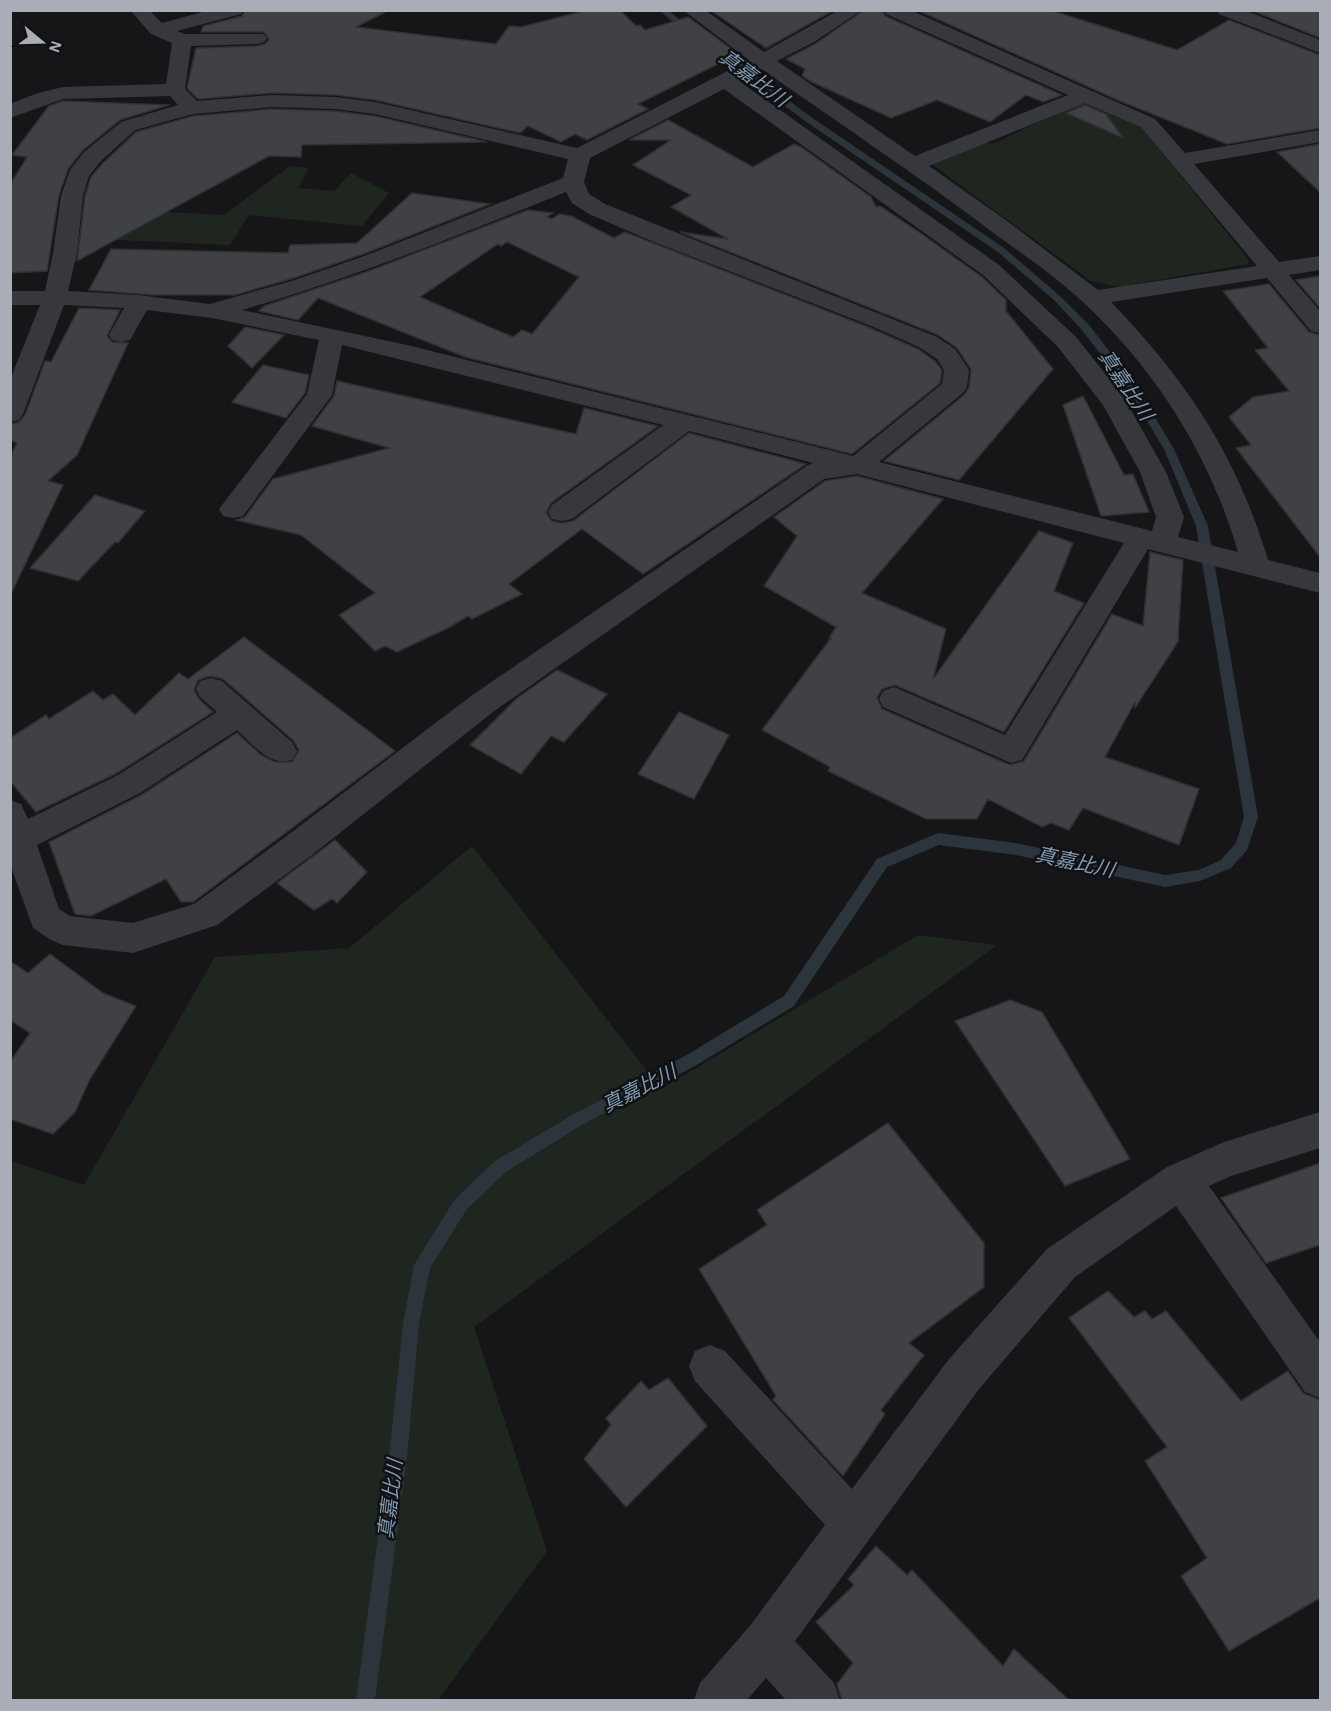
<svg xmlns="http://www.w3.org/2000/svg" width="1331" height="1711" viewBox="0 0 1331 1711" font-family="'Alegreya Sans','Noto Sans JP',sans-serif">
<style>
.green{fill:#1e261f}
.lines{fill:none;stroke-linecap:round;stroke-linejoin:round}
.stream{fill:#2c353c;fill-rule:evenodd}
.building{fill:#404145;stroke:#303034;stroke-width:1.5;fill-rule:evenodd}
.minor{fill:#37383d;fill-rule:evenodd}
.labels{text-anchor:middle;stroke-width:5;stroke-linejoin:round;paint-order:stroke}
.water-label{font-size:20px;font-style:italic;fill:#7f9bb3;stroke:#111113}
</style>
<rect width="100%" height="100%" fill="#161618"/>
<g class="green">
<path d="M1084,100l55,24 109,135v5l-129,23 -28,-6 -161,-118 54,-21 9,2z"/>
<path d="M290,166l18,2 -9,20 35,3 17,-18 38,20 -27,33 -113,-11 -19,30 -134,-6 16,-30 112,6z"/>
<path d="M472,846l189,243 257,-154 79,10 -523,382 73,224 -109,149h-427v-539l73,24 131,-228 134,-9z"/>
</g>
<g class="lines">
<g class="stream">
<path d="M659,10h9l25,21 -7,2z"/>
<path d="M711,47h6l94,70 193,131 56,48 29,29 46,59 39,65 34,77 50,291 -11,33 -16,18 -31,13 -35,6 -149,-32 -77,-10 -52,22 -93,139 -99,60 -113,59 -75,46 -40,38 -37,59 -11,56 -12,133 -32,243h-19l33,-243 14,-133 11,-59 41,-66 40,-38 77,-46 113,-59 99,-60 93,-137 61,-26 78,10 149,32 34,-5 22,-10 15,-17 8,-26 -48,-291 -32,-77 -37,-61 -46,-59 -27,-29 -56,-48 -193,-131 -94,-70z"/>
</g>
</g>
<g class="building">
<path d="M245,10h144l-33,17 140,17 13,-18 12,1 66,-17h33l16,16 4,-1 5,5 43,-13 50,37 -100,50 10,5 -61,31 -12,-6 -14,8 -33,-16 -8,7 -145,-33 -40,-5 -63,-2 -74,6 -11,-11 9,-40 61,-2 8,-2 4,-5 -5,-7h-63l2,-6 39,-10z"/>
<path d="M710,10h124l-68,38z"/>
<path d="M864,10h18l3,6 177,79 -19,7 -17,-7 -36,27 -53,-22 -46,18 -79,-36 -10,-6 3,-7 -19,-10 29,-15z"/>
<path d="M917,10h133l127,40 52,-30 91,35v73l-93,16 -107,-43z"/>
<path d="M1251,10h69v28z"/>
<path d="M63,101l106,4 -49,15 -38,31 -14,18 -9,26 -12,76 -37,2v-88l17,-28 -15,-2 37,-49z"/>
<path d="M1085,105l21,9 17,24 -57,-25z"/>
<path d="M272,109l63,2 40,5 112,26 -185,3 -1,12 -32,-1 -192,105 8,-65 6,-19 11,-13 34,-32 57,-16z"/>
<path d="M668,120l85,47 41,-23 7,3 70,50 5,10 4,-1 39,26 63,45 24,23v11l47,58 -94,111 -75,-19 80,-66 5,-7 2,-19 -14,-21 -19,-13 -258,-103 48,7 -57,-32 20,-12 -58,-30 38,-25h-42z"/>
<path d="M1320,144v48l-43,-40z"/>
<path d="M412,193l78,11 -124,49 -72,25 -59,17h-81l-65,-5 22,-41 177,4 2,-8 67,-2z"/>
<path d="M528,210l25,3 -6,4 5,2 7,-5 12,2 43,22 11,-6 243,95 50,22 17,12 7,9 -2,13 -88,71 -387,-97 -147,-59 -20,22 -39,-9 5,-5 102,-34zM507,242l72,35 -47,57 -10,-4 -9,7 -93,-40 78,-53 3,2z"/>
<path d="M1320,276v32l-24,-28z"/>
<path d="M1269,284l40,48 11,3v222l-84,-109 15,-3 -22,-28 24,-20 36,-6 -34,-41 13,-2 -45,-57z"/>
<path d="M79,308l41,2 -13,26 5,6 16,1 -51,112 -29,26 15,4 -53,111v-139l7,-14 -7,-3v-16l9,-2 6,-7 20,-54 6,1z"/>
<path d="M245,327l39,8 -32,33 -24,-22z"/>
<path d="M263,365l46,10 -4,18 -19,25 -54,-16z"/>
<path d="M337,381l239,53 8,-26 74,18 -107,77 -5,10 6,8 10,2 11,-2 116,-88 117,31 -163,110 -61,-45 -73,55 13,10 -50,25 -4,-3 -18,11 -53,25 -12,-6 -10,5 -36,-36 36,-22 -74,-58 -65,-15 9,-3 28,-38 116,-31 -77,-22 22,-30z"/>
<path d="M1083,396l41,79 9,-1 16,38 -48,4 -38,-111z"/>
<path d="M857,476l86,23 -81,94 84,36 -13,50 106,-148 34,12 -19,48 30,12 -80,129 -109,-47 -13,4 -5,9 5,11 128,56 14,-4 88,-147 31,12 7,-74 33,8 -5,79 1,1 -44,68v-6l-30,55 94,32 -20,56 -96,-37 -14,22 -18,-7 -9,4 -54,-28 -11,20h-51l-98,-48 2,-4 -68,-37 69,-92h-2l7,-11 -72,-41 33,-50 -23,-19 51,-36z"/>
<path d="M95,495l50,16 -27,32 -3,-1 -37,39 -48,-13z"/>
<path d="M244,637l151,114 -202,151h-12l-15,-23 -75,37 -16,-2 -26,-72 92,-47 96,-62 24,22 14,7h17l7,-12 -6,-10 -70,-61 -13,-3 -12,4 -4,10 5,9 14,13 -96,61 -81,39 -26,-31v-43l36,-23 3,4 44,-28 10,9 10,-6 22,21 44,-42 9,6z"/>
<path d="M557,670l50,24 -43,48 -13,-6 -30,38 -51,-29 46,-46z"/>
<path d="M679,712l50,23 -35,64 -56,-25z"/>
<path d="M335,840l32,32 -30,31 -5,-4 -18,11 -37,-27z"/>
<path d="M50,954l53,39 33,13 -46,73 -15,33 -22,22 -43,-15v-57l20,-29 -20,-13v-59l18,12z"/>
<path d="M1010,1000l32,12 88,147 -65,27 -110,-165z"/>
<path d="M888,1123l96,120v44l-75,56 15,12 -43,55 4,4 -42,62 -70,-76 3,-4 -77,-127 68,-44 -10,-15z"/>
<path d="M1320,1163v82l-54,18 -45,-65z"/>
<path d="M1108,1291l26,26 11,-6 7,8 14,-8 75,90 47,-30 15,22 17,7v198l-91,53 -48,-75 26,-18 -62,-97 22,-14 -98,-129z"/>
<path d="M668,1378l39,48 -81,81 -42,-48 27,-34 -5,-7 35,-37 8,9z"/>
<path d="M876,1546l31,29 5,-5 91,96 11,-17 56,52h-228l-5,-17 16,-21 -37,-41 38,-37 -6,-6z"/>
</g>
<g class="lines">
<g class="minor">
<path d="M130,10h19l13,13 48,-13h33l-2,4 -64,17 8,3h79l3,4 -3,4 -7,2 -66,2 -6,43 12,12 75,-6 63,2 40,5 202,46 172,-88 -66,-50h22l59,42 75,-42h23l-48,32 -37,19 138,95 153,-61 -182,-81 -2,-4h26l245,109 30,34 135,-23v12l-126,22 85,98 41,-6v14l-31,5 31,36v22l-9,-2 -44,-53 -156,24c76,79 125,152 157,258l52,13v20l-172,-44 -126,211 -11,3 -128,-56 -4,-8 4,-8 11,-4 111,48 119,-192 -267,-69 -33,5 -331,233 -181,143 -95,70 -84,28 -70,-8 -12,-5 -18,-12 -23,-64v-64l11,4 7,15 90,-44 99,-63 -17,-15 -4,-8 4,-8 11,-3 11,3 70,61 5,9 -5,9c-23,7 -38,-15 -55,-30l-97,63 -103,52 22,64 11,7 63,7 61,-19 94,-69 183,-139 337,-231 5,-2 -124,-32 -117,88 -10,2 -10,-2 -4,-7 4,-7 111,-80 -321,-80 -10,50 -89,121 -10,2 -10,-2 -4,-7 88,-115 12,-54 -107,-22 -65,-8 -17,30 -9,2 -9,-2 -3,-5 15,-27 -60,-3 -41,109 -4,6 -9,2v-42l30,-75h-30v-14h35l8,-38 8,-57 9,-26 14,-18 37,-30 57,-17 -8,-9 -107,3 -53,19v-14l28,-11 25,-6 103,-3 6,-41 -21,-9zM762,69c79,56 160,109 237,168 29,21 60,42 86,67 72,67 126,154 153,248l-60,-15 6,-20 -18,-45 -43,-76 -47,-59 -77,-72 -260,-184zM724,89l259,186 75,72 45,58 37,67 16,45 -4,14 -273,-69 84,-69 4,-6 2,-17 -14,-21 -18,-12 -332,-133 -16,-10 -5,-12 6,-24zM1085,103l56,24 116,139 -159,24 -95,-72 -74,-52zM272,107l63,2 40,5 193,45 -5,19 -196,77 -72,25 -85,24 -72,-9 -70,-4 9,-38 6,-57 6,-20 11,-14 35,-32 58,-16zM566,192l6,11 17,11 65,28 215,83 50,22 18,12 7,11 -2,14 -89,72 -446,-111 -165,-35c111,-32 217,-75 324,-118z"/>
<path d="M1217,10h27l76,30v13l-101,-39z"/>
<path d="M1320,1112v36l-89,28 -22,10 111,156v56l-15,-6 -129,-186 -101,71 -96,112 -184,252 39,42 6,17h-54l-20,-22 -19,22h-53l6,-17 49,-56 76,-102 -130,-144 -6,-15 6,-15 15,-6 15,6 127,138 97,-130 98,-110 120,-82 57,-25z"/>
</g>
</g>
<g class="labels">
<g class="water-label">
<text transform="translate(754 78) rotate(37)" y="7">真嘉比川</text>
<text transform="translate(1126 385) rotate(56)" y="7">真嘉比川</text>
<text transform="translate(1075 862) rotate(12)" y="7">真嘉比川</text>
<text transform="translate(639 1088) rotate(-27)" y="7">真嘉比川</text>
<text transform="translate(390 1499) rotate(-83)" y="7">真嘉比川</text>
</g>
</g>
<rect width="1331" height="1711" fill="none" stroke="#a8adb8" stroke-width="24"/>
<g transform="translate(42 42) rotate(109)" stroke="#111113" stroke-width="4.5" paint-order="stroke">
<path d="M0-4.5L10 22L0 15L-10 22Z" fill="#a8adb8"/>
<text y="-9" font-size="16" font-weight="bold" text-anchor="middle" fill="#a8adb8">N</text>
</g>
</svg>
